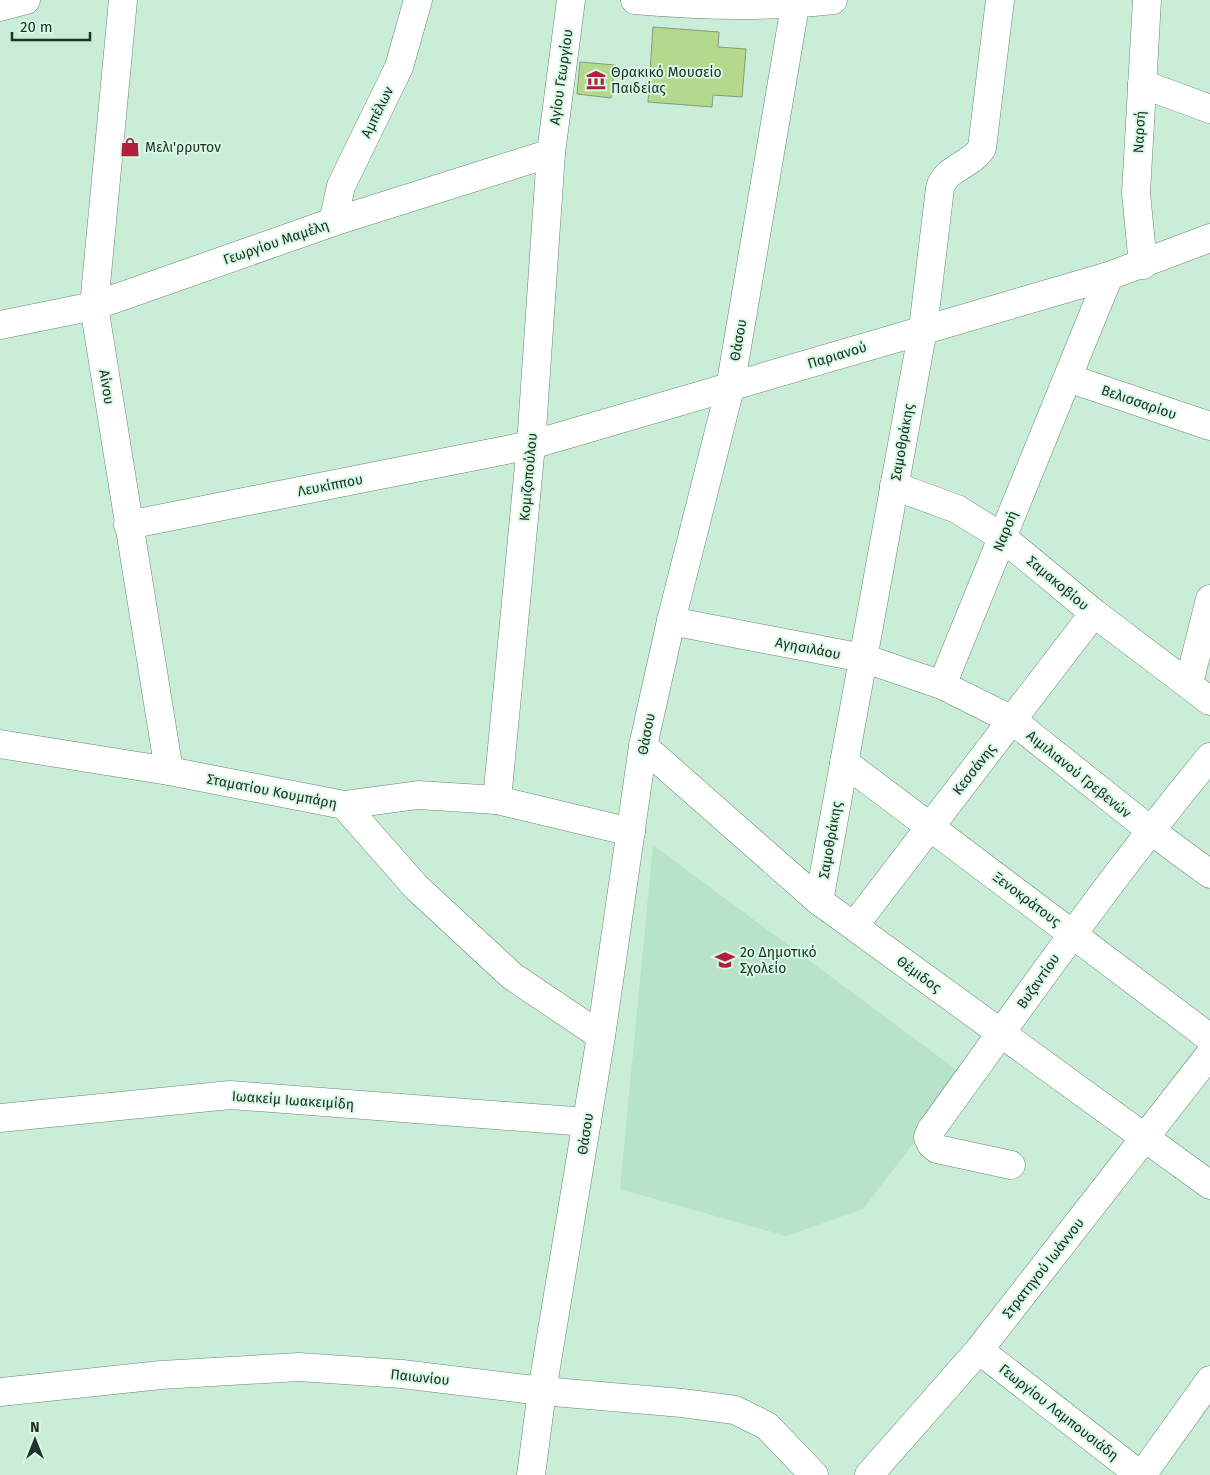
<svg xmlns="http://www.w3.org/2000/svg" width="1210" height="1475" viewBox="0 0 1210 1475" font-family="'Fira Sans',sans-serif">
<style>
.built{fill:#b7e3c9}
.building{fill:#b3da8c;stroke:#89997a}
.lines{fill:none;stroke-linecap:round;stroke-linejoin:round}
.minor-casing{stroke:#668773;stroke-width:29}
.minor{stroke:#fff;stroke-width:28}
.labels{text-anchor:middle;stroke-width:4;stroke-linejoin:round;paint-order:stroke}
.poi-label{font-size:14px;fill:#223028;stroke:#d6fae4;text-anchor:start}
.street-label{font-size:14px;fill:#223028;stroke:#d6fae4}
</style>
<rect width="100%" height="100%" fill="#c9edd7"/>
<path class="built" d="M653,845l312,231 -102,133 -77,27 -166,-47z"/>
<g class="building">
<path d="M653,27l66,5 -1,15 28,2 -4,48 -29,-2 -1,12 -64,-5z"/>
<path d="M580,62l35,3 -4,33 -34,-4z"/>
</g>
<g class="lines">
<defs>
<g id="minor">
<path d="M123,0l-29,306 75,465"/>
<path d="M635,0c67,6 132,8 198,0"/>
<path d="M0,7l26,-7"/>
<path d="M1142,84l68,25"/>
<path d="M333,222l8,-36 58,-119 19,-67"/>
<path d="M1143,265l-7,-72 11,-193"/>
<path d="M0,325l94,-19 239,-84 218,-69"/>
<path d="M1068,378l142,48"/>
<path d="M894,486l63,23 45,28 92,76 116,88"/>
<path d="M128,525l403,-80 578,-169 101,-38"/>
<path d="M671,621l192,37 79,27 70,35 138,110 60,44"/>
<path d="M1189,683l21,-84"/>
<path d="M942,685l167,-409"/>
<path d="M0,744l169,27 175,34 74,-10 79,5 134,32"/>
<path d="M643,746l176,155 391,284"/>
<path d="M844,762l366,276"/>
<path d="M497,800l34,-355 20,-292 20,-153"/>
<path d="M344,805l72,82 96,89 89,60"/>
<path d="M819,901l104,-572 17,-141c5,-20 32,-23 42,-40l18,-148"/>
<path d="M854,926l240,-313"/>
<path d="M0,1118l230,-23 357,27"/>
<path d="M1011,1165l-74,-16 -6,-5 -3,-7 3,-7c91,-126 180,-253 279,-373"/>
<path d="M979,1350l161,125"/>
<path d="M0,1392l161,-17 138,-8 103,7 140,17 140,12 53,7 32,16 47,49"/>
<path d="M531,1475l11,-84 59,-355 42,-290 28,-125 59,-233 66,-388"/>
<path d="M869,1475l110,-125 231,-296"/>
<path d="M1142,1475l68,-95"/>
</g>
</defs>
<use href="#minor" class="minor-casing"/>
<use href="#minor" class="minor"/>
</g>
<defs>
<symbol id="museum-bare" viewBox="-9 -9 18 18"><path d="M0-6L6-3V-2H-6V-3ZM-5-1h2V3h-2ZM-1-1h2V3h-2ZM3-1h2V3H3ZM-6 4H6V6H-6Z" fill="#b11e3e" stroke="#d6fae4" stroke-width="2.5" paint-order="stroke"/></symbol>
<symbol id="shop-bare" viewBox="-9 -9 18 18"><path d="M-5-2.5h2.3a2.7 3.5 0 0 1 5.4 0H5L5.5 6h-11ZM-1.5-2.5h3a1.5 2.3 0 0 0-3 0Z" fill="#b11e3e" stroke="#d6fae4" stroke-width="2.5" paint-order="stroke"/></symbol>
<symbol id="school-bare" viewBox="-9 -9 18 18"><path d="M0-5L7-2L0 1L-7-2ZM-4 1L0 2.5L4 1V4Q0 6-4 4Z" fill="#b11e3e" stroke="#d6fae4" stroke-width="2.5" paint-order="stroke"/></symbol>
</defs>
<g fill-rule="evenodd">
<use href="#museum-bare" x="582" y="66" width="28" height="28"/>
<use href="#shop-bare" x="116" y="133" width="28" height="28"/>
<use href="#school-bare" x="711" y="946" width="28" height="28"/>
</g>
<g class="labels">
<g class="poi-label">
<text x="611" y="77">Θρακικό Μουσείο<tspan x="611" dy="16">Παιδείας</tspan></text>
<text x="145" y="152">Μελι'ρρυτον</text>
<text x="740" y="957">2ο Δημοτικό<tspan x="740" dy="16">Σχολείο</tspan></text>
</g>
<g class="street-label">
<text transform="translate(561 77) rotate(-82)" y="5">Αγίου Γεωργίου</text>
<text transform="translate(377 112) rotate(-64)" y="5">Αμπέλων</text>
<text transform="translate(1139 132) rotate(-87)" y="5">Ναρσή</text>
<text transform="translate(276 242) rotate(-19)" y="5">Γεωργίου Μαμέλη</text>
<text transform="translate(738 340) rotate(-80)" y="5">Θάσου</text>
<text transform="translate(837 355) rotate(-17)" y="5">Παριανού</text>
<text transform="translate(107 387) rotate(81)" y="5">Αίνου</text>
<text transform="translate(1139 402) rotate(19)" y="5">Βελισσαρίου</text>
<text transform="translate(902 442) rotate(-80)" y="5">Σαμοθράκης</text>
<text transform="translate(528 477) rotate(-85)" y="5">Κομιζοπούλου</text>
<text transform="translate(330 485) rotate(-11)" y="5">Λευκίππου</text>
<text transform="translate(1005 531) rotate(-68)" y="5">Ναρσή</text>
<text transform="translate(1058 583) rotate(40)" y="5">Σαμακοβίου</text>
<text transform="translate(808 648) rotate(11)" y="5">Αγησιλάου</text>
<text transform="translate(646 734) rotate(-79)" y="5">Θάσου</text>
<text transform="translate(974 769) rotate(-52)" y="5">Κεσσάνης</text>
<text transform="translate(1079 774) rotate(39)" y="5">Αιμιλιανού Γρεβενών</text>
<text transform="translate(272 791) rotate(11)" y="5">Σταματίου Κουμπάρη</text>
<text transform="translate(830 840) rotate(-80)" y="5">Σαμοθράκης</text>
<text transform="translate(1027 899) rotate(37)" y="5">Ξενοκράτους</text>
<text transform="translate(919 974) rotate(36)" y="5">Θέμιδος</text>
<text transform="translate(1038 981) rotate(-55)" y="5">Βυζαντίου</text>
<text transform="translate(293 1100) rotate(4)" y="5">Ιωακείμ Ιωακειμίδη</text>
<text transform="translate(585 1134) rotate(-81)" y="5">Θάσου</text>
<text transform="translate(1043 1268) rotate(-52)" y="5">Στρατηγού Ιωάννου</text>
<text transform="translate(420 1377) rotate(6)" y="5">Παιωνίου</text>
<text transform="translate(1059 1412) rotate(38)" y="5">Γεωργίου Λαμπουσιάδη</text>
</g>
</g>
<g transform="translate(35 1440)" stroke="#d6fae4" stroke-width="4" paint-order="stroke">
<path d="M0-4L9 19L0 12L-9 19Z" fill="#223028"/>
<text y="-8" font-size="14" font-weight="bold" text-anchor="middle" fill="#223028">N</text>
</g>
<path d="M12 32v8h78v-8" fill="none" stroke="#223028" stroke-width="2.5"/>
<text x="20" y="32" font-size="15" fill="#223028" stroke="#d6fae4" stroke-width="4" paint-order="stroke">20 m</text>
</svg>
